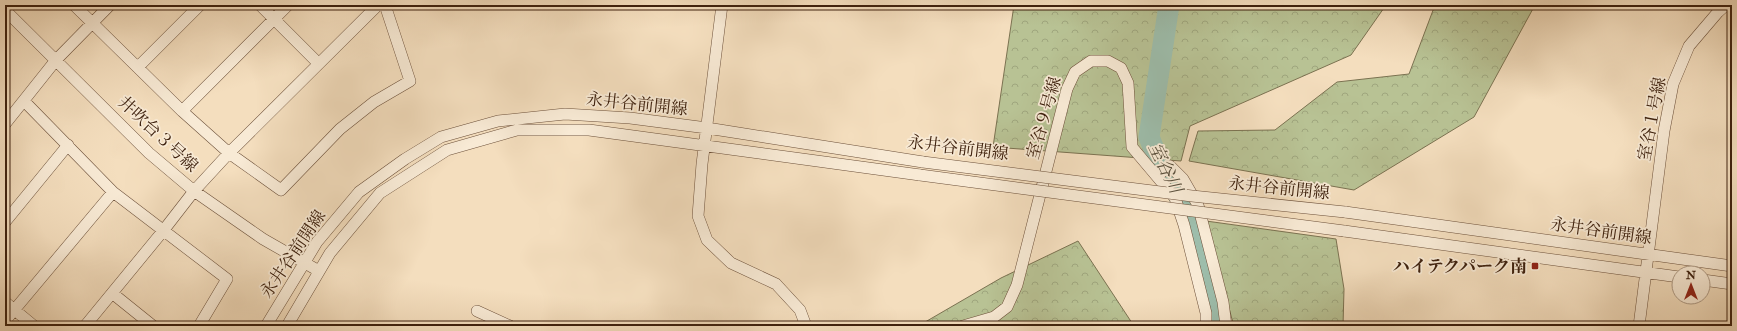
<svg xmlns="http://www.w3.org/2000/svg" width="1737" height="331" font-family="'IM FELL Double Pica','Noto Serif JP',serif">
	<defs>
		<pattern id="forest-crowns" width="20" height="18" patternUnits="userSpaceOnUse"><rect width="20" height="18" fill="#b8c294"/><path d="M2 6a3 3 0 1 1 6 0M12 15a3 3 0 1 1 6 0" fill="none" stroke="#9fa67e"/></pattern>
	</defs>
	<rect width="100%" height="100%" fill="#f4debe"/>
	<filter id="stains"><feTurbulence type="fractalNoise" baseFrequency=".005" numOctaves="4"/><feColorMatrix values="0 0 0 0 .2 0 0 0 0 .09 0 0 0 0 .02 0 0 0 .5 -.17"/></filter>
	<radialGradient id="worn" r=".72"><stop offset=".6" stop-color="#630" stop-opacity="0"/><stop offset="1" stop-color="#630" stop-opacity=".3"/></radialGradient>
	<path fill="url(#forest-crowns)" stroke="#7b7251" d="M1014,5H1386L1351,55L1190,126L1181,161L993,147Z
		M1435,5H1535L1474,117L1354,190L1189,161L1198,131L1275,130L1337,82L1409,74Z
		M1206,221L1336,239L1344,289L1343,326H1232L1233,323Z
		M1078,241L1134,326H914L920,325L1001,278Z"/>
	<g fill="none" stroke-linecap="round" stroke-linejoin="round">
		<path stroke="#9dbdab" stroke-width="21" d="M1169,5L1149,137L1160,164L1172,179L1198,244L1209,279L1217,326"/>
		<defs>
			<path id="minor" d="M74,5L182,111L229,153L281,190L340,129L374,102L410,81L385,5
				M260,5L318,63
				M722,5L702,164L698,216L707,240L731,263L776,284L800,310L806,326
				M5,10L149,153L194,191L263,239L319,271
				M138,67L200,5
				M24,101L113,192L227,279L199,326
				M182,111L288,5
				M5,124L56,60L110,5
				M1157,176L1170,166L1183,179L1198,205L1223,302L1226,326
				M1345,212L1732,266
				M5,222L68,145
				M1344,231L1679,277
				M1703,280L1732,284
				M112,293L153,326
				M5,302L34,326
				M477,311L510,326
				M5,321L113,192
				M85,326L163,231L194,191L229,153L378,5
				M266,326L317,242L359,192L405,159L441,137L498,121L565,114L630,118L707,128L923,162
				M287,326L330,253L380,193L447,150L517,130H589L920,175
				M963,326L994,317L1007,307L1017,285L1067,89L1075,72L1091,61H1108L1121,68L1128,83L1132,147L1175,198L1184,225L1206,313V326
				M1639,326L1664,131L1673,84L1689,46L1718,12L1726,5"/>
		</defs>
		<use href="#minor" stroke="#6c503a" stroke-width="12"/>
		<use href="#minor" stroke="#f8ead5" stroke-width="11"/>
		<defs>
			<path id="minor-bridge" d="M923,162L1192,196L1345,212
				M920,175L1344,231"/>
		</defs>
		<use href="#minor-bridge" stroke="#6c503a" stroke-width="12" stroke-linecap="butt"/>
		<use href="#minor-bridge" stroke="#f8ead5" stroke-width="11"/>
	</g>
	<rect fill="#8f2418" stroke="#f8ead5" stroke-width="1.5" x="1531" y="262" width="8" height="8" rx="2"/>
	<g text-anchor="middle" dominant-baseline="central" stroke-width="3.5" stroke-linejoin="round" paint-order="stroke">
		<g font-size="17" fill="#3e210e" stroke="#f8ead5">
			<text transform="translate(637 104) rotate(6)">永井谷前開線</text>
			<text transform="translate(1044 118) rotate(-74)">室谷９号線</text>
			<text transform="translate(1652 119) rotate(-79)">室谷１号線</text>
			<text transform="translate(158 134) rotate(43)">井吹台３号線</text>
			<text transform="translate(958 148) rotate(7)">永井谷前開線</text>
			<text transform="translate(1279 188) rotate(6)">永井谷前開線</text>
			<text transform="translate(1601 231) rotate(8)">永井谷前開線</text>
			<text transform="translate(293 254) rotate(-56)">永井谷前開線</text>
		</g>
		<g font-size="17" font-weight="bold" fill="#3e210e" stroke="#f8ead5" text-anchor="end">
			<text x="1527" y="266">ハイテクパーク南</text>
		</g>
		<g font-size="18" font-style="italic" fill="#5a503d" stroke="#f8ead5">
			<text transform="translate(1165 168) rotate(64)">室谷川</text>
		</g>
	</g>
	<rect width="1737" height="331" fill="none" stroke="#f4debe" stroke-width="20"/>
	<rect x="6" y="6" width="1725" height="319" fill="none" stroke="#3e210e" stroke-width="2"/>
	<rect x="10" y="10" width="1717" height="311" fill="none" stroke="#3e210e"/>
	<g transform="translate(1691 285)"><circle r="19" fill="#f8ead5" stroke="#ae9a85"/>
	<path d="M0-3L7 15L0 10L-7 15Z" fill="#8f2418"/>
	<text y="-6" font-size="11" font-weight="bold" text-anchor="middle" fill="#3e210e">N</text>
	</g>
	<rect width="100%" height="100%" filter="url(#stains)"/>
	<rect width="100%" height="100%" fill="url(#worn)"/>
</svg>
